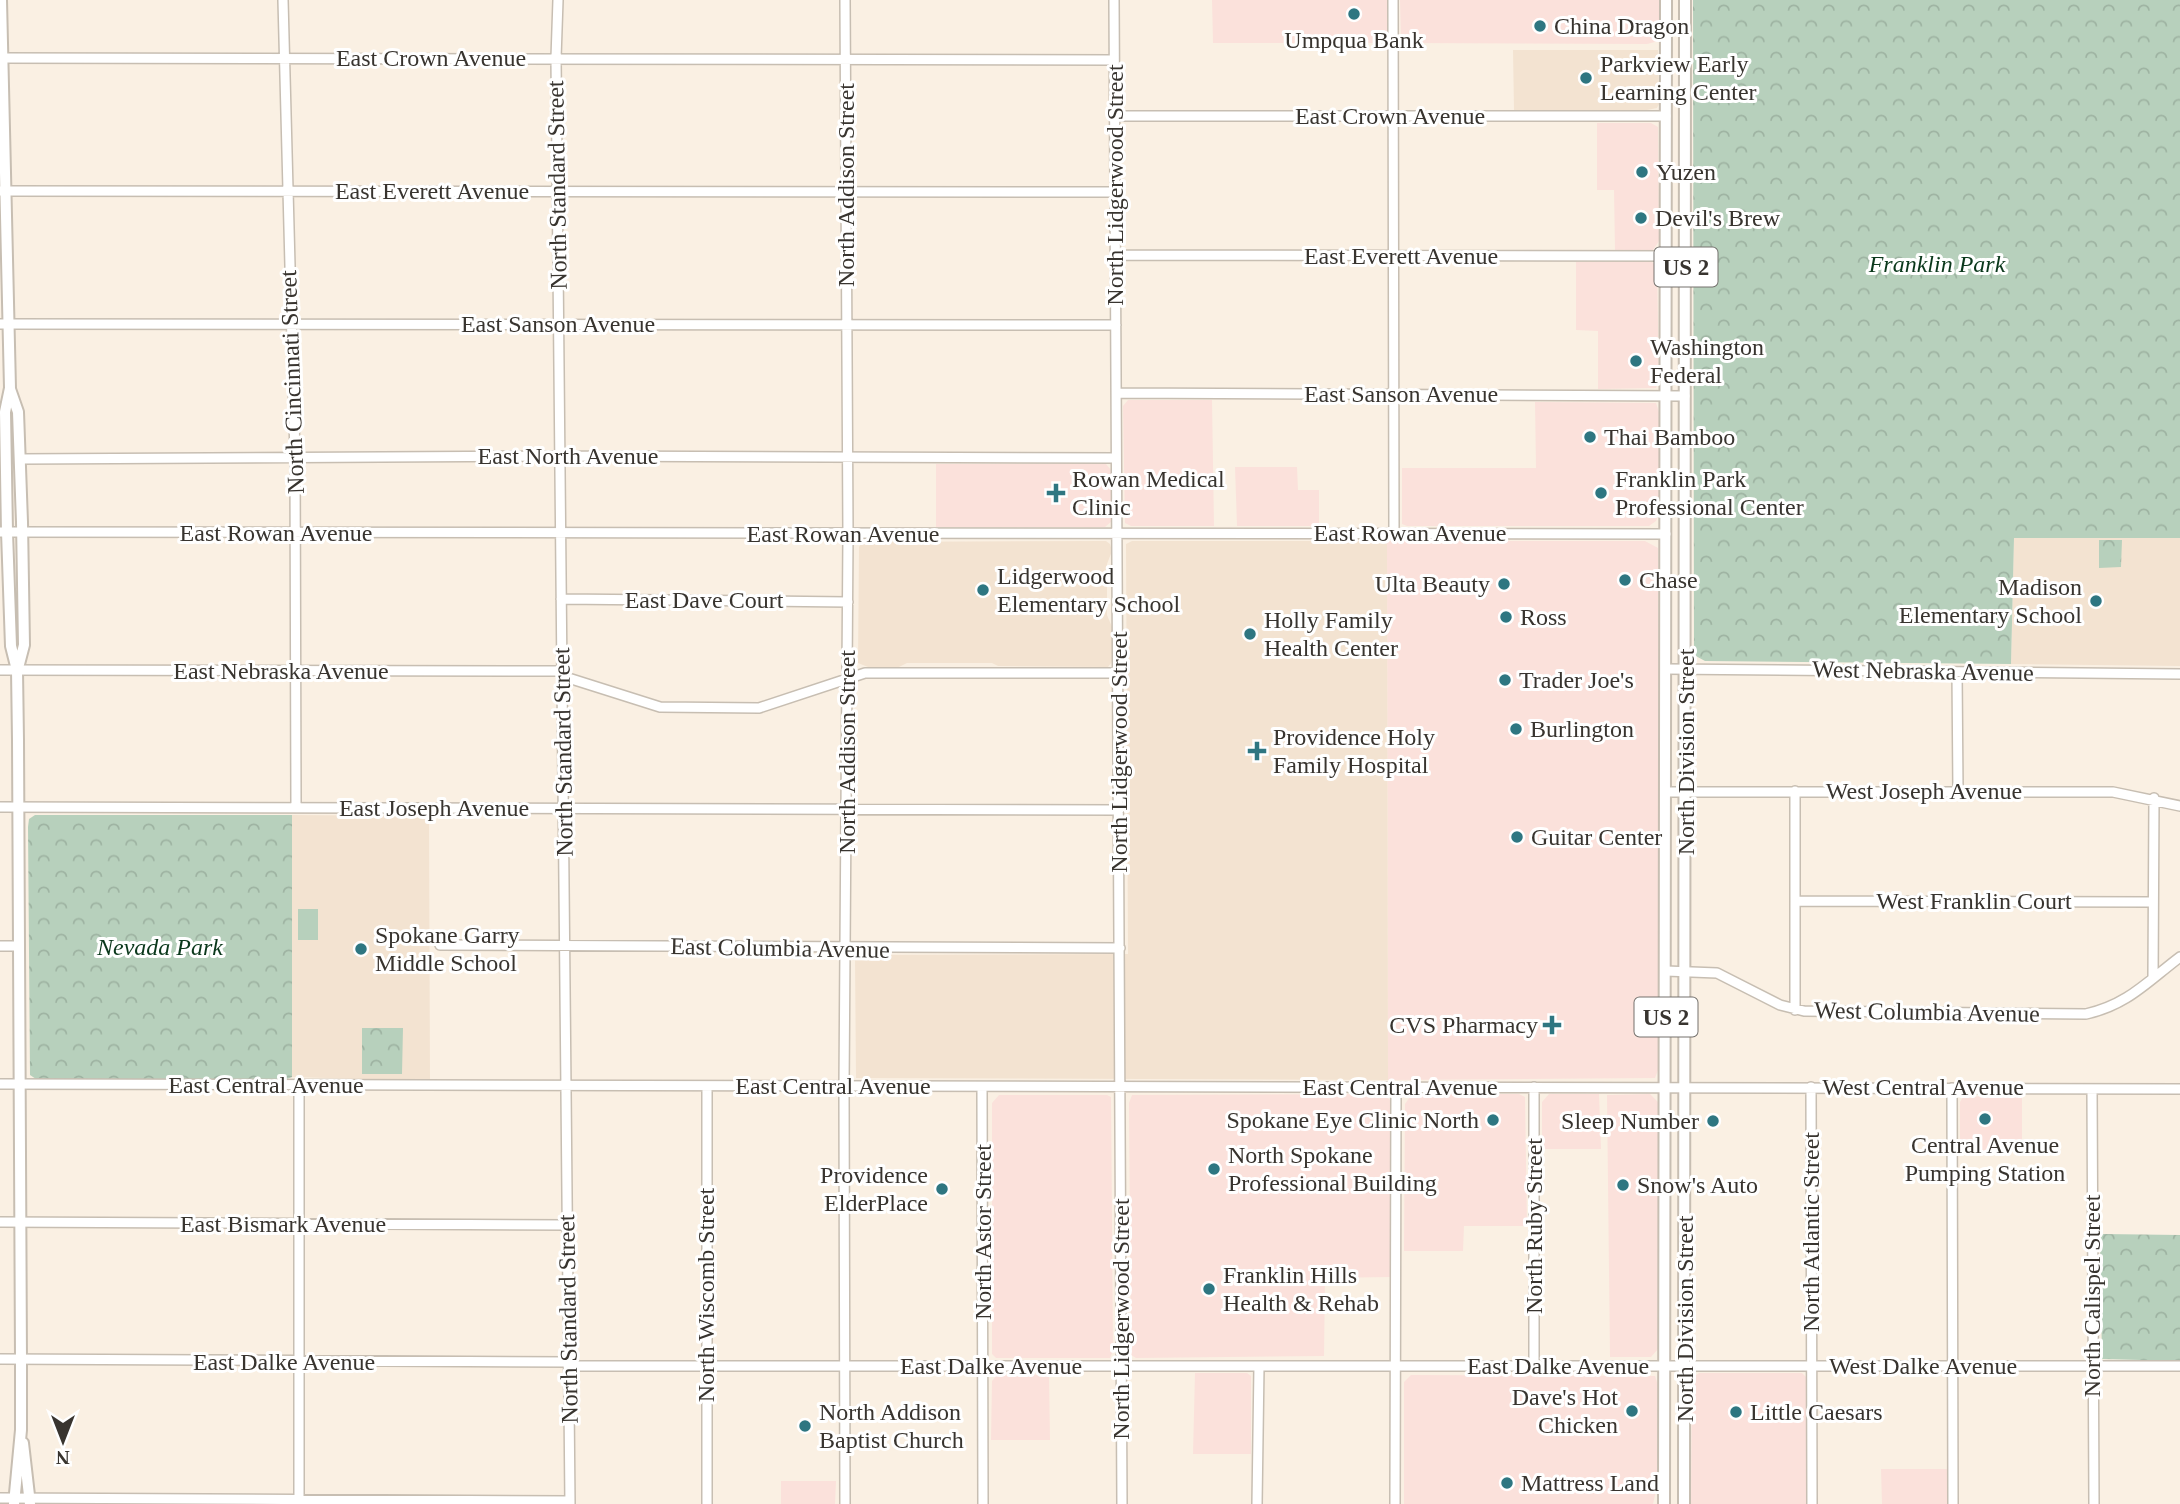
<svg xmlns="http://www.w3.org/2000/svg" width="2180" height="1504" font-family="Georgia,serif">
	<defs>
		<pattern id="park-crowns" width="20" height="18" patternUnits="userSpaceOnUse" patternTransform="scale(1.75)"><rect width="20" height="18" fill="#b7d0bc"/><path d="M2 6a3 3 0 1 1 6 0M12 15a3 3 0 1 1 6 0" fill="none" stroke="#9eb3a2"/></pattern>
	</defs>
	<rect width="100%" height="100%" fill="#faf0e3"/>
	<path fill="#fbe1db" d="M1212,0H1388L1387,43H1213Z
		M1400,0H1659V41L1647,44L1401,43Z
		M1597,123H1651L1658,127L1659,241L1653,250H1615L1614,190H1597Z
		M1576,262H1652L1657,266L1659,381L1656,388L1598,389V331L1576,330Z
		M1128,400H1212L1214,526H1131L1125,523L1123,406Z
		M1535,402L1656,403L1659,412V514L1656,521L1649,526H1407L1402,524V468H1536Z
		M936,464H1106L1111,470L1112,521L1105,527H936Z
		M1235,467H1297L1298,490H1319V526H1237Z
		M1387,541H1645L1658,548L1660,1065L1655,1078L1388,1080Z
		M1382,1094L1390,1100V1277L1325,1278L1324,1356L1136,1358L1131,1355L1129,1103L1132,1095Z
		M1412,1094H1519L1525,1097L1527,1226H1464L1463,1251H1404L1405,1104Z
		M1549,1094H1599L1601,1149H1542V1102Z
		M1650,1094L1659,1103L1658,1349L1651,1357H1610L1607,1095Z
		M999,1095H1107L1111,1097L1113,1351L1110,1358H996L992,1354V1103Z
		M2022,1095V1151H1960V1102L1963,1097Z
		M1195,1373H1247L1251,1376V1454H1193Z
		M1699,1373H1802L1806,1377L1807,1504H1691L1692,1379Z
		M998,1374L1049,1375L1050,1440H991L992,1381Z
		M1411,1375L1655,1376L1658,1385L1657,1486L1653,1504H1404V1382Z
		M1881,1469H1949L1948,1504H1882Z
		M781,1481H836L835,1504H781Z"/>
	<path fill="#f3e3d1" d="M1513,50H1658L1659,104L1657,108L1647,110H1514Z
		M2014,537L2180,538V666L2011,664Z
		M1106,541L1110,544L1112,551L1107,564V615L1112,627V662L1108,667L998,666L992,663H907L899,667H868L858,663L859,547L862,542Z
		M1387,541L1388,1080L856,1078L855,957L858,955L1128,954L1126,544L1132,541Z
		M292,815L429,816L430,1081L292,1077Z"/>
	<path fill="#b7d0bc" d="M298,909H318V940H298Z"/>
	<path fill="url(#park-crowns)" d="M1693,0H2180V538H2014L2011,664L1705,661L1694,655Z
		M2099,540H2122L2121,567L2099,568Z
		M35,815H292V1077L284,1080L36,1079L30,1075L28,827L29,819Z
		M362,1028H403L402,1074H362Z
		M2103,1234L2180,1235V1361L2102,1359L2100,1238Z"/>
	<g fill="none" stroke-linecap="round" stroke-linejoin="round">
		<defs>
			<path id="minor" d="M283,0L295,456L296,807
				M558,0L556,58L570,1504
				M1114,0L1122,1504
				M1393,0L1394,534
				M0,58L1114,60
				M1115,116H1666
				M0,191L1115,192
				M1116,255L1686,256
				M0,324L1116,325
				M1117,393L1685,396
				M20,459L560,456L1116,458
				M0,532L1666,534
				M561,599L848,602
				M1666,669L2180,674
				M0,670L562,671
				M1957,672L1958,791
				M562,676L660,707L759,708L865,673H1119
				M1795,791V1010
				M1667,792H2113L2180,806
				M0,807L1119,810
				M1795,901L2153,902
				M440,945L1120,948
				M0,946H17
				M1666,971L1717,973L1780,1005L1804,1011L2086,1014C2127,1005 2147,982 2180,957
				M2153,978L2154,798
				M0,1084L2180,1089
				M299,1086V1504
				M982,1087L983,1504
				M1811,1087L1812,1504
				M1952,1088L1953,1504
				M2092,1089L2094,1504
				M0,1222L567,1225
				M0,1359L568,1362
				M568,1366H2180
				M1534,1366V1087
				M0,1498L569,1501
				M707,1504V1086
				M845,1504L844,1087L848,535L845,0
				M1257,1504L1259,1366
				M1395,1504L1396,1087"/>
			<path id="major" d="M1,0L10,388L5,412L7,532L11,646L17,670L18,740L21,1360V1430L14,1504
				M10,389L18,412L22,522L24,645L18,668
				M23,1443L30,1504
				M1664,1504L1666,0
				M1684,1504L1685,0"/>
		</defs>
		<use href="#minor" stroke="#c7beb2" stroke-width="12"/>
		<use href="#major" stroke="#c7beb2" stroke-width="14"/>
		<use href="#minor" stroke="#fff" stroke-width="9"/>
		<use href="#major" stroke="#fff" stroke-width="10"/>
	</g>
	<g fill="#2e7681" stroke="#fff" stroke-width="2.5">
		<circle cx="1354" cy="14" r="7"/>
		<circle cx="1540" cy="26" r="7"/>
		<circle cx="1586" cy="78" r="7"/>
		<circle cx="1642" cy="172" r="7"/>
		<circle cx="1641" cy="218" r="7"/>
		<circle cx="1636" cy="361" r="7"/>
		<circle cx="1590" cy="437" r="7"/>
		<path d="M1052.5 482.5h7v7h7v7h-7v7h-7v-7h-7v-7h7z"/>
		<circle cx="1601" cy="493" r="7"/>
		<circle cx="1625" cy="580" r="7"/>
		<circle cx="1504" cy="584" r="7"/>
		<circle cx="983" cy="590" r="7"/>
		<circle cx="2096" cy="601" r="7"/>
		<circle cx="1506" cy="617" r="7"/>
		<circle cx="1250" cy="634" r="7"/>
		<circle cx="1505" cy="680" r="7"/>
		<circle cx="1516" cy="729" r="7"/>
		<path d="M1253.5 740.5h7v7h7v7h-7v7h-7v-7h-7v-7h7z"/>
		<circle cx="1517" cy="837" r="7"/>
		<circle cx="361" cy="949" r="7"/>
		<path d="M1548.5 1014.5h7v7h7v7h-7v7h-7v-7h-7v-7h7z"/>
		<circle cx="1985" cy="1119" r="7"/>
		<circle cx="1493" cy="1120" r="7"/>
		<circle cx="1713" cy="1121" r="7"/>
		<circle cx="1214" cy="1169" r="7"/>
		<circle cx="1623" cy="1185" r="7"/>
		<circle cx="942" cy="1189" r="7"/>
		<circle cx="1209" cy="1289" r="7"/>
		<circle cx="1632" cy="1411" r="7"/>
		<circle cx="1736" cy="1412" r="7"/>
		<circle cx="805" cy="1426" r="7"/>
		<circle cx="1507" cy="1483" r="7"/>
	</g>
	<g text-anchor="middle" dominant-baseline="central" stroke-width="6" stroke-linejoin="round" paint-order="stroke">
		<g fill="#fff" stroke="#74716d" stroke-width="2">
			<rect x="1654.5" y="247.5" width="63" height="39" rx="5"/>
			<rect x="1634.5" y="997.5" width="63" height="39" rx="5"/>
		</g>
		<g font-size="23" font-weight="bold" fill="#38342f">
			<text x="1686" y="267">US 2</text>
			<text x="1666" y="1017">US 2</text>
		</g>
		<g font-size="24" fill="#38342f" stroke="#fff" text-anchor="start">
			<text x="1554" y="26">China Dragon</text>
			<text x="1354" y="40" text-anchor="middle">Umpqua Bank</text>
			<text x="1600" y="64">Parkview Early<tspan x="1600" dy="28">Learning Center</tspan></text>
			<text x="1656" y="172">Yuzen</text>
			<text x="1655" y="218">Devil's Brew</text>
			<text x="1650" y="347">Washington<tspan x="1650" dy="28">Federal</tspan></text>
			<text x="1604" y="437">Thai Bamboo</text>
			<text x="1072" y="479">Rowan Medical<tspan x="1072" dy="28">Clinic</tspan></text>
			<text x="1615" y="479">Franklin Park<tspan x="1615" dy="28">Professional Center</tspan></text>
			<text x="997" y="576">Lidgerwood<tspan x="997" dy="28">Elementary School</tspan></text>
			<text x="1639" y="580">Chase</text>
			<text x="1490" y="584" text-anchor="end">Ulta Beauty</text>
			<text x="2082" y="587" text-anchor="end">Madison<tspan x="2082" dy="28">Elementary School</tspan></text>
			<text x="1520" y="617">Ross</text>
			<text x="1264" y="620">Holly Family<tspan x="1264" dy="28">Health Center</tspan></text>
			<text x="1519" y="680">Trader Joe's</text>
			<text x="1530" y="729">Burlington</text>
			<text x="1273" y="737">Providence Holy<tspan x="1273" dy="28">Family Hospital</tspan></text>
			<text x="1531" y="837">Guitar Center</text>
			<text x="375" y="935">Spokane Garry<tspan x="375" dy="28">Middle School</tspan></text>
			<text x="1538" y="1025" text-anchor="end">CVS Pharmacy</text>
			<text x="1479" y="1120" text-anchor="end">Spokane Eye Clinic North</text>
			<text x="1699" y="1121" text-anchor="end">Sleep Number</text>
			<text x="1985" y="1145" text-anchor="middle">Central Avenue<tspan x="1985" dy="28">Pumping Station</tspan></text>
			<text x="1228" y="1155">North Spokane<tspan x="1228" dy="28">Professional Building</tspan></text>
			<text x="928" y="1175" text-anchor="end">Providence<tspan x="928" dy="28">ElderPlace</tspan></text>
			<text x="1637" y="1185">Snow's Auto</text>
			<text x="1223" y="1275">Franklin Hills<tspan x="1223" dy="28">Health &amp; Rehab</tspan></text>
			<text x="1618" y="1397" text-anchor="end">Dave's Hot<tspan x="1618" dy="28">Chicken</tspan></text>
			<text x="819" y="1412">North Addison<tspan x="819" dy="28">Baptist Church</tspan></text>
			<text x="1750" y="1412">Little Caesars</text>
			<text x="1521" y="1483">Mattress Land</text>
		</g>
		<g font-size="24" fill="#38342f" stroke="#fff">
			<text x="431" y="58">East Crown Avenue</text>
			<text x="1390" y="116">East Crown Avenue</text>
			<text transform="translate(557 185) rotate(-91)">North Standard Street</text>
			<text transform="translate(846 185) rotate(-90)">North Addison Street</text>
			<text transform="translate(1115 185) rotate(-90)">North Lidgerwood Street</text>
			<text x="432" y="191">East Everett Avenue</text>
			<text x="1401" y="256">East Everett Avenue</text>
			<text x="558" y="324">East Sanson Avenue</text>
			<text transform="translate(292 382) rotate(-92)">North Cincinnati Street</text>
			<text x="1401" y="394">East Sanson Avenue</text>
			<text x="568" y="456">East North Avenue</text>
			<text x="276" y="533">East Rowan Avenue</text>
			<text x="1410" y="533">East Rowan Avenue</text>
			<text x="843" y="534">East Rowan Avenue</text>
			<text x="704" y="600">East Dave Court</text>
			<text x="281" y="671">East Nebraska Avenue</text>
			<text transform="translate(1923 671) rotate(1)">West Nebraska Avenue</text>
			<text transform="translate(563 752) rotate(-91)">North Standard Street</text>
			<text transform="translate(847 752) rotate(-90)">North Addison Street</text>
			<text transform="translate(1119 752) rotate(-90)">North Lidgerwood Street</text>
			<text transform="translate(1686 752) rotate(-90)">North Division Street</text>
			<text x="1924" y="791">West Joseph Avenue</text>
			<text x="434" y="808">East Joseph Avenue</text>
			<text x="1974" y="901">West Franklin Court</text>
			<text transform="translate(780 948) rotate(1)">East Columbia Avenue</text>
			<text transform="translate(1927 1012) rotate(1)">West Columbia Avenue</text>
			<text x="266" y="1085">East Central Avenue</text>
			<text x="833" y="1086">East Central Avenue</text>
			<text x="1400" y="1087">East Central Avenue</text>
			<text x="1923" y="1087">West Central Avenue</text>
			<text x="283" y="1224">East Bismark Avenue</text>
			<text transform="translate(1534 1226) rotate(-90)">North Ruby Street</text>
			<text transform="translate(983 1232) rotate(-90)">North Astor Street</text>
			<text transform="translate(1811 1232) rotate(-90)">North Atlantic Street</text>
			<text transform="translate(706 1295) rotate(-90)">North Wiscomb Street</text>
			<text transform="translate(2092 1296) rotate(-90)">North Calispel Street</text>
			<text transform="translate(568 1319) rotate(-91)">North Standard Street</text>
			<text transform="translate(1121 1319) rotate(-90)">North Lidgerwood Street</text>
			<text transform="translate(1685 1319) rotate(-90)">North Division Street</text>
			<text x="284" y="1362">East Dalke Avenue</text>
			<text x="991" y="1366">East Dalke Avenue</text>
			<text x="1558" y="1366">East Dalke Avenue</text>
			<text x="1923" y="1366">West Dalke Avenue</text>
		</g>
		<g font-size="24" font-style="italic" fill="#0a381b" stroke="#fff">
			<text x="1937" y="264">Franklin Park</text>
			<text x="160" y="947">Nevada Park</text>
		</g>
	</g>
	<g transform="translate(63 1441) rotate(180)" stroke="#ffffff" stroke-width="5" paint-order="stroke">
	<path d="M0-5L12 26L0 18L-12 26Z" fill="#38342f"/>
	<text y="-10" font-size="19" font-weight="bold" text-anchor="middle" fill="#38342f">N</text>
	</g>
</svg>
